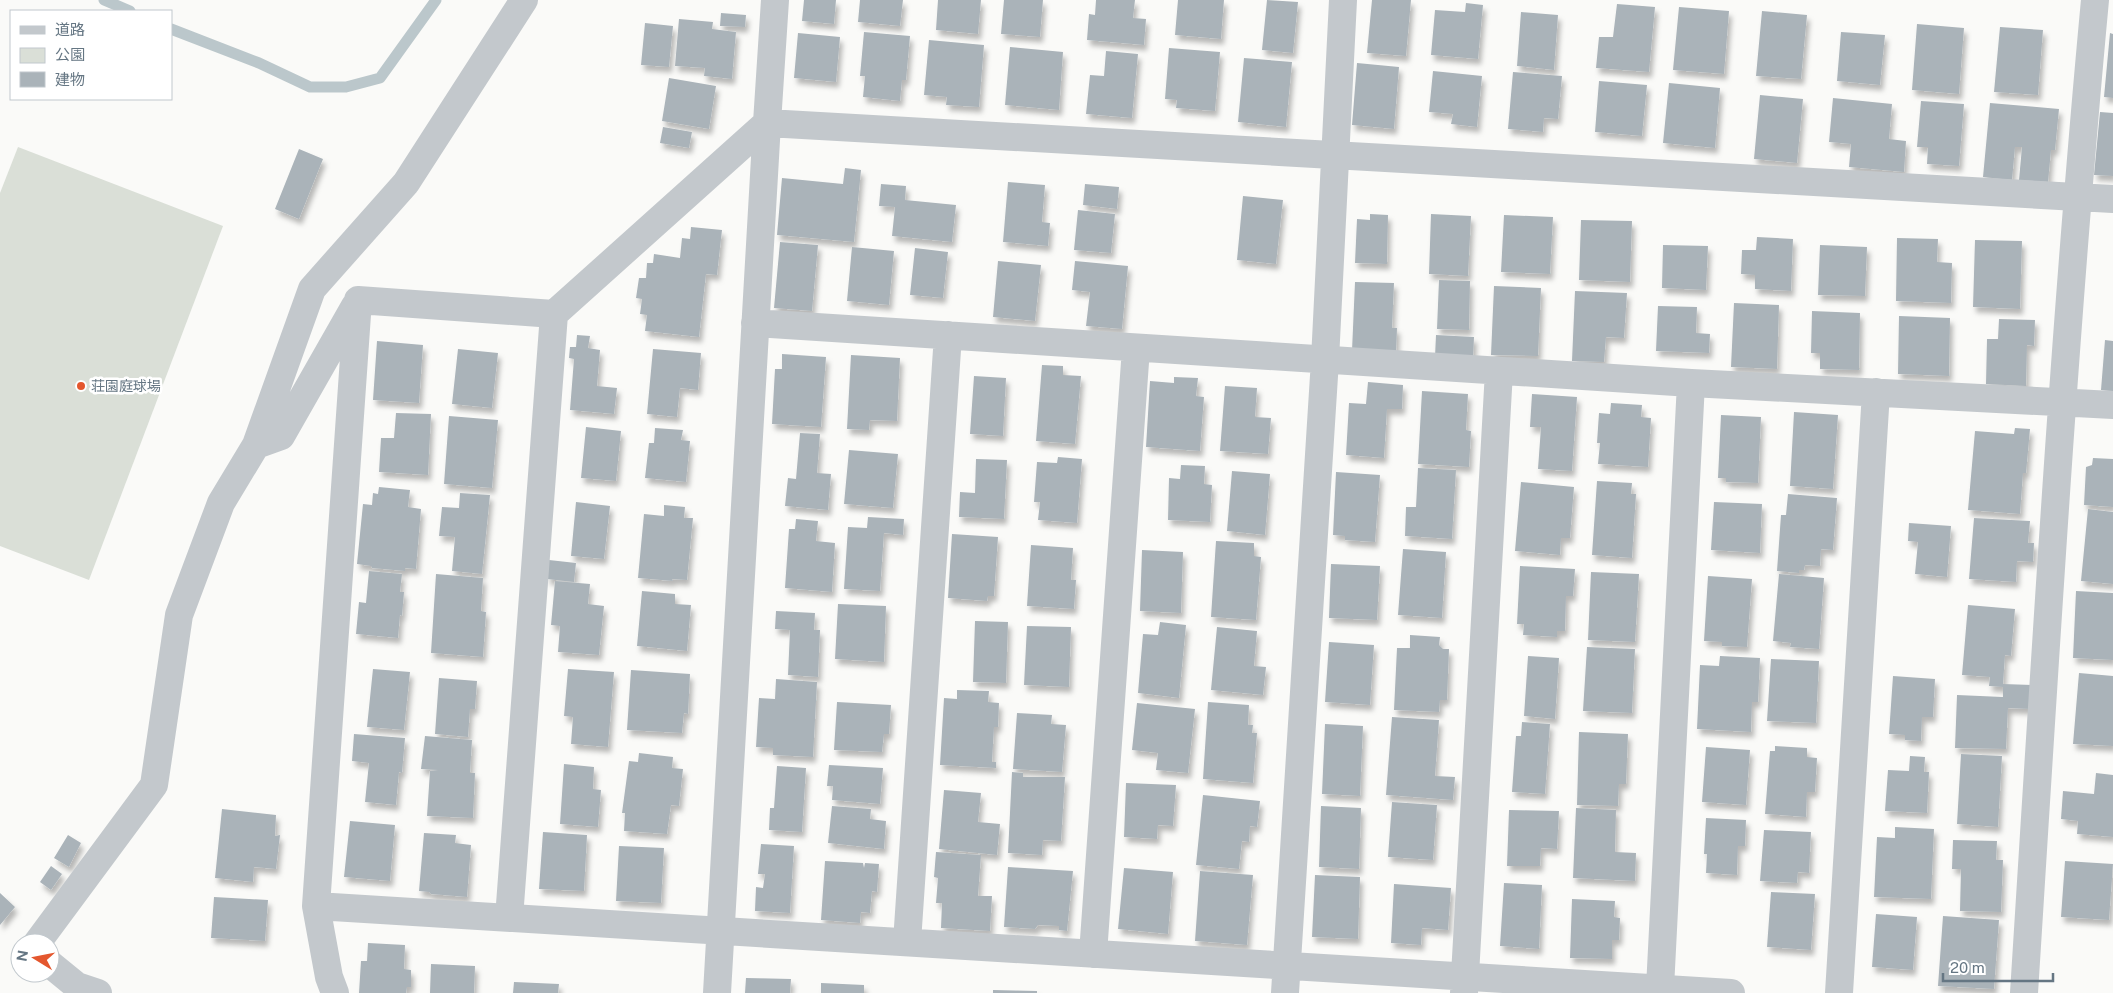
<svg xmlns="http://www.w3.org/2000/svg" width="2113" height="993" font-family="'Public Sans','Noto Sans JP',sans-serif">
	<defs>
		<filter id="shadow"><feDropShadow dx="3" dy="5.5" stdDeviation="2.5" flood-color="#0004"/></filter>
	</defs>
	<rect width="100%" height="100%" fill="#fafaf8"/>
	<path fill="#dadfd7" d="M18,147L223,226L89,580L0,546V193Z"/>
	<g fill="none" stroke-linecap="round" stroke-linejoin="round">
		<path stroke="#bbc7cb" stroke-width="11" d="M104,0L130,11
			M171,29L259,63L310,87H346L380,78L436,0"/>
	</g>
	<path fill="#aab3b9" filter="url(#shadow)" d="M804,0H836L834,24L802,21Z
		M860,0H903L900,26L858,22Z
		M938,0H981L978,34L936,30Z
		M1004,0H1043L1040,37L1001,34Z
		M1096,0H1135L1133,18L1146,19L1144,45L1087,40L1089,14L1095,15Z
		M1178,0H1224L1221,39L1175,35Z
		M1267,0L1298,2L1293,53L1262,50Z
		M1372,0H1411L1406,56L1367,53Z
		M1466,3L1483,5L1478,59L1431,55L1435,10L1465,12Z
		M1617,4L1655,7L1649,72L1596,68L1599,37H1613Z
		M1679,7L1729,11L1724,74L1673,70Z
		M1762,11L1807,15L1801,79L1756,76Z
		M1521,12L1558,15L1554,70L1517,66Z
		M721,13L746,15L745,27L720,26Z
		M679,19L713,22L712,29L736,32L732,79L704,76L705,68L675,66Z
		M645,23L673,26L669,67L641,65Z
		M1917,24L1964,28L1959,94L1912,90Z
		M2000,27L2043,30L2038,95L1994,92Z
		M864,32L910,36L906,80H902L900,101L863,97L865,76H860Z
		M1841,32L1885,35L1880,85L1837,81Z
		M798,33L840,37L836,82L794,78Z
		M2110,33L2113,34V98L2104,97Z
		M929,40L984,45L979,107L946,105L947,97L924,95Z
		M1010,47L1063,52L1059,110L1005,105Z
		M1169,48L1220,52L1215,111L1176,108L1177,100L1165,99Z
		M1106,51L1138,54L1132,118L1086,114L1090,75L1104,76Z
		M1244,58L1292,62L1286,127L1238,122Z
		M1357,63L1399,67L1394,129L1352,125Z
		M1433,71L1482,76L1477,127L1451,124L1453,114L1429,112Z
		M1513,72L1562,76L1558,119L1544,118L1543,132L1508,129Z
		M669,78L716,86L709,129L662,121Z
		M1599,81L1647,85L1642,136L1595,132Z
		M1669,83L1720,88L1715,148L1663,143Z
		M1760,95L1803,99L1797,163L1754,159Z
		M1833,98L1892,104L1889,139L1906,141L1904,172L1849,167L1851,144L1829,142Z
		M1921,101L1964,104L1959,166L1927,164L1928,147H1917Z
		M1990,103L2059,109L2055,150H2051L2048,182L2019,180L2022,147H2015L2012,180L1983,177Z
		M2100,112L2113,113V176L2094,175Z
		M663,127L692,132L689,148L660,143Z
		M299,149L323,159L299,219L275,209Z
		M845,168L861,170L854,242L777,235L782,178L843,184Z
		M1008,182L1045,185L1042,222L1050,223L1048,246L1003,242Z
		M881,184L906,186L905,200L956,205L952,242L892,236L895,207L879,206Z
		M1085,184L1119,187L1117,209L1083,205Z
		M1243,196L1283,200L1276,264L1237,260Z
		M1078,210L1115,214L1111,253L1074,250Z
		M1370,214L1388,215L1387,264L1355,263L1357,219L1370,220Z
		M1431,214L1471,216L1468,276L1429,274Z
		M1504,215L1553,217L1550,274L1501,272Z
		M1581,220L1632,221L1630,282L1579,280Z
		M691,227L722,230L717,275L706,274L699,337L645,331L647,315L640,314L642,299L636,298L639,278H646L647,263H653L654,254L680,258L682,238L690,239Z
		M1757,237L1793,239L1791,291L1755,289V275L1741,274L1742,250H1756Z
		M1897,238L1938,239L1937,262L1952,263L1951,303L1896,301Z
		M1975,240L2022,241L2020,309L1973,307Z
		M780,242L818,245L812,311L774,308Z
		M1663,245L1708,246L1706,290L1662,288Z
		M1820,245L1867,247L1865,296L1818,295Z
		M852,247L894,251L889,305L847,301Z
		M915,248L948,252L943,298L910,295Z
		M998,261L1041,265L1035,321L993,317Z
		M1075,261L1128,266L1122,329L1086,326L1090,292L1072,290Z
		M1439,280L1470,281L1469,330L1437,329Z
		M1355,282L1394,283L1392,328H1397L1396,353L1352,351Z
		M1494,286L1541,288L1538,356L1491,355Z
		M1575,291L1627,293L1624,338L1606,337L1604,362L1572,361Z
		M1734,303L1779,305L1777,369L1731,367Z
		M1658,306L1697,307L1696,333L1710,334L1709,353L1656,351Z
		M1812,311L1860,313L1859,370L1820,369V353H1811Z
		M1899,316L1950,318L1949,376L1898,374Z
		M1999,319L2035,320L2034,346L2027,345L2026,386L1986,384L1987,339H1998Z
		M577,335L590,336L588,348L600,350L597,386L617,388L614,414L570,410L574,359L569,358L570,347H576Z
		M1436,335L1474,337L1473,359L1435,357Z
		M2105,340L2113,341V391L2101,390Z
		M377,341L423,345L419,403L373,400Z
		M458,349L498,353L492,408L452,404Z
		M653,349L701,353L698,390L680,388L677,417L647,414Z
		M782,354L826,357L821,427L772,424L775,369H782Z
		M851,355L900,358L897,421L870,420L869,430L847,429Z
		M1042,365L1063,366V375L1081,376L1075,444L1036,441Z
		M974,376L1006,378L1003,436L970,434Z
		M1174,377L1198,378L1196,396L1204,397L1200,451L1146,447L1150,381L1174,383Z
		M1368,382L1403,385L1402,409H1387L1384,458L1346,455L1349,403L1366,404Z
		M1225,386L1257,388L1255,417L1271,418L1268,454L1220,451Z
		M1422,391L1468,394L1466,430L1471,431L1469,467L1418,464Z
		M1532,394L1577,397L1572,471L1538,469L1541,427H1530Z
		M1611,403L1642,405L1641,417L1651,418L1648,467L1598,464L1600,443H1597L1599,413L1610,414Z
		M1794,412L1838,415L1833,489L1790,486Z
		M396,413L431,414L428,475L379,472L381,438H394Z
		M1721,415L1761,417L1758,483L1726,482V478H1718Z
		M449,416L498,420L492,488L444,484Z
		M586,427L621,431L616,481L581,478Z
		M655,428L683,430L681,440L690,441L686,482L645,478L649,443H654Z
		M2015,428L2030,429L2026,473H2023L2020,514L1968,510L1975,431L2014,434Z
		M800,433L820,434L817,473L831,474L828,510L785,506L788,478L796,479Z
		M849,450L898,454L893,508L844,504Z
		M1058,457L1082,459L1077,523L1038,520L1040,502H1034L1037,462L1057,463Z
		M2093,458L2113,459V507L2084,505L2086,467L2092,465Z
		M976,459L1007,460L1004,519L959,517L960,492L975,493Z
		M1181,465L1205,466L1204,484L1212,485L1210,522L1168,520L1169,478L1180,479Z
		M1418,468L1456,470L1452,539L1405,536L1406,507H1416Z
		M1232,471L1270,474L1265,535L1227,531Z
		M1336,472L1380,475L1375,542L1345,540V536L1333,535Z
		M1597,481L1632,483L1631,494H1636L1632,558L1592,555Z
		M1521,482L1574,487L1570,538H1561L1560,555L1515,551Z
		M379,487L410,490L408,507L421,509L416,569L405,568V571L372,568L371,566L357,564L363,504L372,505L373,493L378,494Z
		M460,493L490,495L482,574L452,571L455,537L439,536L442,507L459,508Z
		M1788,494L1837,498L1833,550L1821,549L1820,566L1805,565L1804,570H1799V573L1777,571L1781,515H1786Z
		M576,502L610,506L604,559L571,556Z
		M1714,502L1762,504L1760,553L1711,550Z
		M664,505L685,507L684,518H693L687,580L672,579L673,581L638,578L644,514L664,516Z
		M2088,509L2113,512V584L2081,581Z
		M868,517L904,519L903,535L884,533L880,591L844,589L848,527L867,528Z
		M1974,518L2030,521L2028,543H2034L2033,562L2017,561L2016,582L1969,579Z
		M796,519L818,521L816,541L835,543L832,592L785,588L789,529H795Z
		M1909,523L1951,526L1947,577L1915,574L1918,542L1908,541Z
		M952,534L998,537L994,596H988L987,601L948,598Z
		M1216,541L1254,543V556L1261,557L1256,620L1211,617Z
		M1031,545L1073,548L1071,580H1076L1074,609L1027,606Z
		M1403,549L1446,552L1442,618L1398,615Z
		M1142,550L1183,552L1181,613L1140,611Z
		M549,560L576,563L574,582L547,579Z
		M1331,564L1380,566L1377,620L1329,618Z
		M1520,566L1575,569L1573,596H1566L1565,631H1557V637L1523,635L1524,624H1517Z
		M369,571L402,574L400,592H404L402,616L400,615L398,638L356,634L359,602L366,603Z
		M1591,572L1639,574L1635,642L1588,640Z
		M436,574L483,578L481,611L486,612L483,657L431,653Z
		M1779,574L1824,578L1819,649L1790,647L1791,643L1773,641Z
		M1708,576L1752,579L1747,647L1722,646V642L1704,641Z
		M555,581L590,584L588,604L604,606L599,655L558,652L560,626L551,625Z
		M642,591L675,594V604L691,605L687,651L637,646Z
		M2076,591L2113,593V660L2073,658Z
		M838,604L886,606L884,662L835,659Z
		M1968,605L2015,609L2011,656L2005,655L2003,684L2032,685L2031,709L2008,708L2006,749L1955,748L1957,695L2003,697V687L1989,686L1990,677L1962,675Z
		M776,611L815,613L814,630H820L818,677L788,675L790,630L775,629Z
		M975,621L1008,622L1006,683L973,682Z
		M1160,622L1186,625L1179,698L1138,693L1143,634L1158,635Z
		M1027,626L1071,627L1069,687L1024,685Z
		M1217,627L1257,631L1254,666L1266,667L1263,695L1211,690Z
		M1410,635L1440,637L1439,645L1443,649H1449L1447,700H1440L1439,712L1394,710L1397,648H1410Z
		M1329,642L1374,645L1370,705L1325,702Z
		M1587,647L1635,649L1632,713L1583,711Z
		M1528,656L1559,658L1555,719L1524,716Z
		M1720,656L1760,658L1758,702H1752L1751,732L1697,729L1700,665L1719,666Z
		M1771,659L1819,661L1816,723L1767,721Z
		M373,669L410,672L404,730L367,727Z
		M568,669L614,672L608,747L571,744L573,717L564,716Z
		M631,670L690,674L688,714L684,713L682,733L627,730Z
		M2079,673L2113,676V746L2073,744Z
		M1893,676L1935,679L1933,717H1922L1921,741L1905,740V735L1889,734Z
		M439,678L477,681L475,709H470L468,737L435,734Z
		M776,679L817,682L813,757L773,755V748L756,747L759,698L775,699Z
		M957,690L989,691L988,702L999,703L998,727H994L992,762H996V768L940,765L944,698L957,699Z
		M837,702L891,705L889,734H884L882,752L834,750Z
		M1208,702L1249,705L1248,725H1253L1252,733H1257L1253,783L1203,779Z
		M1137,703L1195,709L1188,773L1156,770L1158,753L1132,750Z
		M1017,713L1052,715L1051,724L1066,725L1062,772L1013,769Z
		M1392,717L1439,720L1435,776L1455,777L1453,800L1386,795Z
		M1522,722L1550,724L1545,794L1512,792L1516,736H1521Z
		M1325,724L1363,726L1360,796L1322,794Z
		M1579,732L1628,734L1626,784H1619L1618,806L1577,805Z
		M354,734L405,738L402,773L399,772L396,805L365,802L369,763L352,761Z
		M425,736L472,740L470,773H475L473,818L427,816L430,771L438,770L421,769Z
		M1775,746L1807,748V757L1817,758L1815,792H1807L1806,817L1765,814L1770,751H1775Z
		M1706,747L1750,750L1746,805L1702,802Z
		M639,753L673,757L672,768L683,769L679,806L671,805L667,834L624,831L625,813H622L629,761L638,762Z
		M1961,754L2002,756L1998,827L1957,824Z
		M1910,756L1925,757L1924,772H1929L1927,813L1885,811L1888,770L1909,771Z
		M564,764L594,767L593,789L601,790L598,827L560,824Z
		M829,765L883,768L880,804L832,800L833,786H827Z
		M777,766L806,768L802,832L769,830L770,808H774Z
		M1012,772L1023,773V777H1065L1061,841L1043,840L1042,855L1008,853Z
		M2096,773L2113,775V837L2077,834L2078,821L2061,819L2063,791L2094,794Z
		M1126,783L1176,785L1173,826L1158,825L1157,839L1124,837Z
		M944,790L981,793L978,822L1000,824L997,855L939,849Z
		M1203,795L1260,801L1257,827L1250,826L1249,842L1242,841L1239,869L1196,865Z
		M1392,802L1437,805L1433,860L1388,857Z
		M832,806L871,809L870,819L886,821L884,849L828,843Z
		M1321,806L1361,808L1359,869L1319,867Z
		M1576,808L1616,810L1615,852L1636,853L1635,881L1573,878Z
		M222,809L276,815L275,836L280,835L276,869L254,867L253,882L215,878Z
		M1509,810L1559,811L1557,849L1541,848L1540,866H1507Z
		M1706,818L1746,820L1745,846H1738L1737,875L1706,873L1707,854H1704Z
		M350,821L395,825L390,881L344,877Z
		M1895,827L1934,829L1931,899L1874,897L1877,837L1895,838Z
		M1764,830L1811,832L1809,873L1798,872L1797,883L1760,881Z
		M543,832L587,835L584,891L539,889Z
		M424,833L456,835L455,843L471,845L467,897L431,894L429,892L419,891Z
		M68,835L81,843L69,867L54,858Z
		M1953,840L1997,841L1996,860H2003L2001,912L1960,911L1961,869H1952Z
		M761,844L794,846L790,913L755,911L756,887L763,888L765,874H758Z
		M619,846L664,848L661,903L616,901Z
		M936,852L981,855L978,896H992L990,931L941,928L942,903H936L938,878L934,877Z
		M825,861L863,863L864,868L865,863L879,864L877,892L872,891L870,913L861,912L860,923L821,920Z
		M2065,861L2113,864L2109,920L2061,917Z
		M51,866L62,874L51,890L40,882Z
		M1008,867L1073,871L1067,931L1059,930V926L1038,925L1035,929L1004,927Z
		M1124,868L1173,872L1168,934L1118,929Z
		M1200,871L1253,875L1247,945L1195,941Z
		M1315,875L1360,877L1358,939L1312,937Z
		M1504,883L1542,885L1539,949L1500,946Z
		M1394,884L1451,888L1448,930L1422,928L1421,945L1391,943Z
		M1771,892L1815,894L1811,950L1767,947Z
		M0,893L15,907L0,925Z
		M214,897L268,900L265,941L211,938Z
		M1572,899L1615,901L1614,917L1620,918L1619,940H1612V959L1570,958Z
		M1876,914L1917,917L1913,970L1872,967Z
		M1943,916L1999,920L1994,989L1938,986Z
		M368,943L405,945L404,969L411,970V987H407L406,993H359L361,961H367Z
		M431,964L475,966L474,993H430Z
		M746,978L791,979L790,993H745Z
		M514,982L559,984L558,993H513Z
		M821,983L864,985V993H821Z
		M993,990L1037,991V993H993Z"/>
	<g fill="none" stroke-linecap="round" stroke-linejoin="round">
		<path stroke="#c3c8cc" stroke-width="28" d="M755,323L1691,383L2113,405
			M256,445L312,289L406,183L524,0
			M316,906L1731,993
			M509,918L554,314
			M907,942L948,335
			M37,943L154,785L179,615L221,503L256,445L281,436L355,306
			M1093,954L1136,348
			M50,964L77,986L98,993
			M1660,988L1691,383
			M335,993L329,977L316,906L358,300L554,314L767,123L775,0
			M717,993L767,123L2113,199
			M1285,993L1325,360L1343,0
			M1464,993L1499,371
			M1839,993L1876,392
			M2024,993C2045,662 2064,331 2095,0"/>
	</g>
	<circle fill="#e4572e" stroke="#fff" stroke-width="2" cx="81" cy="386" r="5"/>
	<g text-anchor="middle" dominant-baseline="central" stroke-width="5" stroke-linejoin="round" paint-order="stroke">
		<g font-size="14" fill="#657683" stroke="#fff" text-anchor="start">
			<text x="91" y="386">荘園庭球場</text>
		</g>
	</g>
	<rect x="10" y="10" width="162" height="90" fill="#ffffff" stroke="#c1c8cd"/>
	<rect x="20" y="26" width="25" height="8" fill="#c3c8cc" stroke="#c1c8cd"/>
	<text x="55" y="35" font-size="15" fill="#657683">道路</text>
	<rect x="20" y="48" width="25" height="15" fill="#dadfd7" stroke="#c1c8cd"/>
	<text x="55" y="60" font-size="15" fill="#657683">公園</text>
	<rect x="20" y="72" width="25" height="15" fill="#aab3b9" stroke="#c1c8cd"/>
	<text x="55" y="85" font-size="15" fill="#657683">建物</text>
	<g transform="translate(35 958) rotate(280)"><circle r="24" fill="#ffffff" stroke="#c1c8cd"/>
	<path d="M0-4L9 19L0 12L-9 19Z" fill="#e4572e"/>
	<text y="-8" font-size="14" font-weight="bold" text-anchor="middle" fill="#657683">N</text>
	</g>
	<path d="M1943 973v8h110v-8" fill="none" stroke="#657683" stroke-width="2.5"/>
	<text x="1950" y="973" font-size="15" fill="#657683" stroke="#ffffff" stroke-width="4" paint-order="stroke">20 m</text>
</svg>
